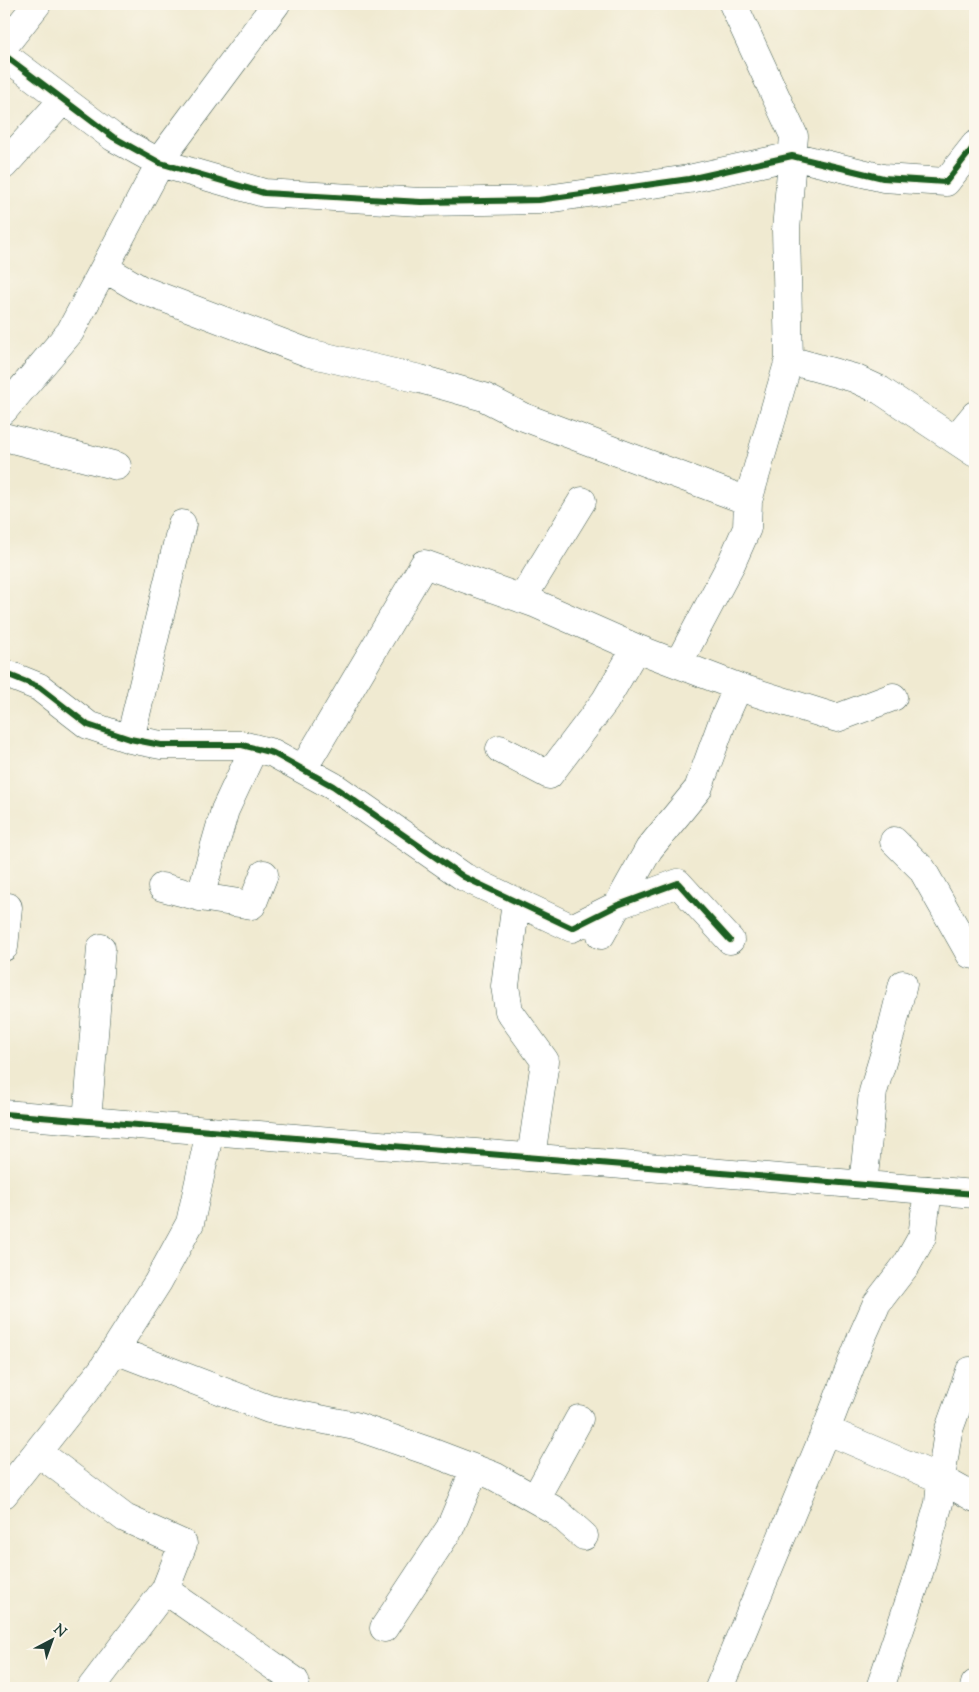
<svg xmlns="http://www.w3.org/2000/svg" width="979" height="1692" font-family="'Sorts Mill Goudy',serif">
	<rect width="100%" height="100%" fill="#fbf7ec"/>
	<filter id="ink" filterUnits="userSpaceOnUse"><feTurbulence type="fractalNoise" baseFrequency=".02" numOctaves="2"/><feDisplacementMap in="SourceGraphic" scale="10" xChannelSelector="R" yChannelSelector="G"/><feConvolveMatrix kernelMatrix="1 2 1 2 8 2 1 2 1" color-interpolation-filters="sRGB"/></filter>
	<filter id="wash" filterUnits="userSpaceOnUse"><feTurbulence type="fractalNoise" baseFrequency=".0096" numOctaves="4" result="noise"/><feDisplacementMap in="SourceGraphic" scale="20" xChannelSelector="R" yChannelSelector="G"/><feGaussianBlur stdDeviation="1.12" result="paint"/><feColorMatrix in="noise" values="0 0 0 0 0 0 0 0 0 0 0 0 0 0 0 0 0 1.4 0 .05"/><feComposite in="paint" operator="in"/></filter>
	<g filter="url(#wash)">
		<rect width="100%" height="100%" fill="#f0ead1"/>
	</g>
	<g filter="url(#ink)">
		<g fill="none" stroke-linecap="round" stroke-linejoin="round">
			<defs>
				<path id="minor" d="M4,46L37,4
					M4,55L113,137L160,163L264,193L421,202L539,200L689,179L792,156L883,178L946,182L975,145
					M4,165L63,100
					M104,268L140,289L309,353L420,379L484,397L521,416L748,501
					M789,360L854,378L880,390L975,453
					M4,410L70,332L166,152L276,4
					M4,437L117,466
					M955,439L975,415
					M522,599L582,501
					M678,664L731,564L747,528L748,501L789,360L786,230L794,136L733,4
					M4,673L39,687L88,725L130,739L161,745H242L273,753L333,786L464,877L572,928L618,905L678,883L730,940
					M130,739L182,524
					M500,749L549,775L605,701L636,648
					M303,769L424,564L534,603L636,648L738,687L837,718L893,697
					M894,841L922,869L970,954L975,955
					M162,887L200,897L252,905L264,874
					M200,897L225,810L254,748
					M516,902L505,986L509,1011L545,1061L531,1157
					M601,935L649,849L698,789L722,723L738,687
					M4,947L8,907
					M87,1121L101,948
					M863,1185L873,1092L891,1032L903,984
					M115,1350L269,1409L355,1426L431,1452L494,1476L556,1511L584,1536
					M826,1430L941,1479L975,1498
					M38,1452L125,1518L183,1544L165,1590L91,1688
					M4,1494L102,1370L158,1282L190,1223L210,1131
					M535,1499L579,1419
					M165,1590L295,1681L293,1688
					M384,1628L450,1528L475,1469
					M719,1688L826,1430L861,1339L877,1303L907,1264L922,1237L928,1190
					M880,1688L918,1576L939,1503L941,1479L948,1432L970,1371
					M974,1688L975,1684"/>
				<path id="tertiary" d="M4,1114L975,1194"/>
			</defs>
			<use href="#minor" stroke="#3e574c" stroke-width="29"/>
			<use href="#tertiary" stroke="#3e574c" stroke-width="29"/>
			<use href="#minor" stroke="#fff" stroke-width="28"/>
			<use href="#tertiary" stroke="#fff" stroke-width="28"/>
			<defs>
				<path id="cycleway" d="M4,55L113,137L160,163L264,193L421,202L539,200L689,179L792,156L883,178L946,182L975,145
					M4,673L39,687L88,725L130,739L161,745H242L273,753L333,786L464,877L572,928L618,905L678,883L730,940
					M4,1114L975,1194"/>
			</defs>
			<use href="#cycleway" stroke="#fbf7ec" stroke-width="9"/>
			<use href="#cycleway" stroke="#1b5e20" stroke-width="6"/>
		</g>
	</g>
	<rect width="979" height="1692" fill="none" stroke="#fbf7ec" stroke-width="20"/>
	<g transform="translate(52 1640) rotate(41)" stroke="#fbf7ec" stroke-width="4" paint-order="stroke">
	<path d="M0-4L9 19L0 12L-9 19Z" fill="#1f3d34"/>
	<text y="-8" font-size="14" font-weight="bold" text-anchor="middle" fill="#1f3d34">N</text>
	</g>
</svg>
